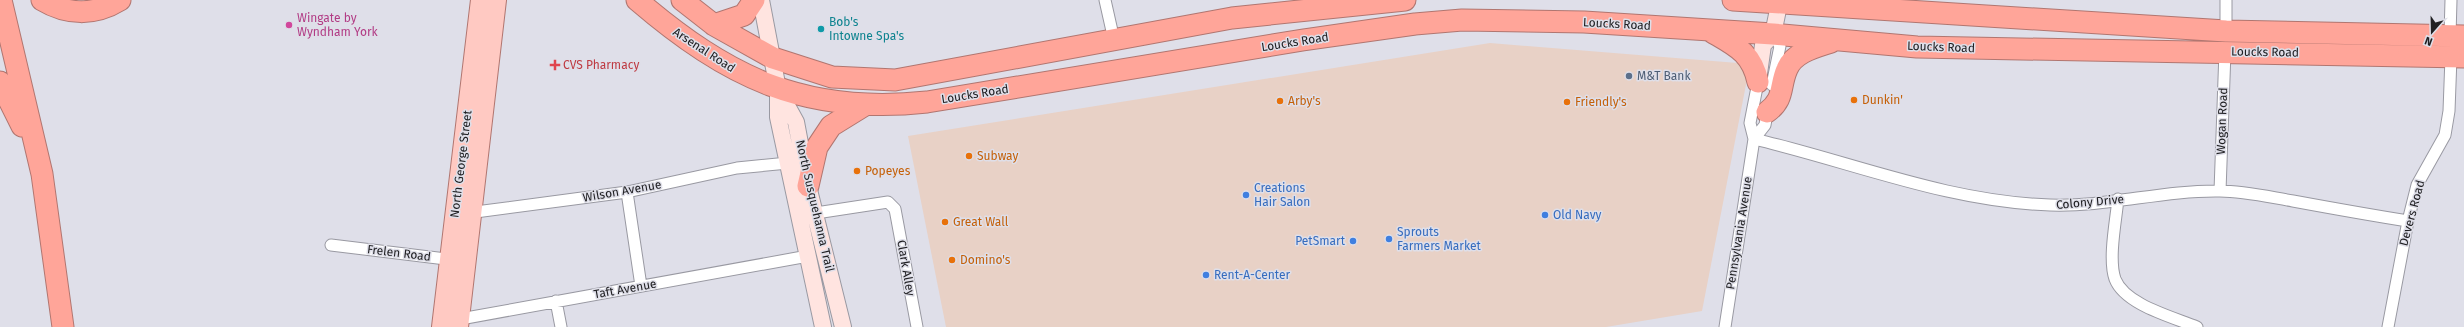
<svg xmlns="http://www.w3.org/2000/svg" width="2464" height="327" font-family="'Fira Sans',sans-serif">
	<rect width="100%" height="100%" fill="#dfdfe9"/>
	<path fill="#e8d1c6" d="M1490,43L1750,64L1702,311L1606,327H946L908,136Z"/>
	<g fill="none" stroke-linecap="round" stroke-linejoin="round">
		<defs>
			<path id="street" d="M1105,0L1114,40
				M2226,31V0
				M2450,36L2451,0
				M1772,85L1780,46L1773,34
				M1754,139C1852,162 1948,202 2050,205C2107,207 2163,190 2220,191C2244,191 2269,197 2293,201C2331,208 2370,215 2408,221
				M1754,139L1765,125L1768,108
				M2220,191L2225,51
				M627,192L641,286
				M2118,199C2116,220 2108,259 2115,279C2125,305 2173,317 2197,327
				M468,213L627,192L737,168L788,163
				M816,213L888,202L895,209L917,327
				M331,245L454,260
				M556,301L561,327
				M455,320L808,256
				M1725,327L1754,139L1750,123L1758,82
				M2388,327L2408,221L2417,185L2445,135L2449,111L2451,57"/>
			<path id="secondary" d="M761,0L778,89V117L823,327
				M1758,81L1763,45L1773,34L1780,0
				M779,91L796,122L808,186L843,327"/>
			<path id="primary" d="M441,327L480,0
				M459,327L497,0"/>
			<path id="highway" d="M1,0L42,174L63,327
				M42,0C67,15 94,16 120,0
				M637,0C728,78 805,115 927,102L1303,40L1415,24L1462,20L1584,22L1773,34L1917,47L2464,57
				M682,0L714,25L773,58L832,77L895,80L1232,18L1405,0
				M1733,0L2226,31L2464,36
				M714,25L744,15L754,0
				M1712,32C1736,46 1752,53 1758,82
				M0,82L22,126
				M1767,112C1785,99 1779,87 1787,69C1794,52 1816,47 1831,42
				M808,186L817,147L831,126L865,105"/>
		</defs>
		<use href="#street" stroke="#9999a2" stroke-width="13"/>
		<use href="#secondary" stroke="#9999a2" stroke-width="18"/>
		<use href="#primary" stroke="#b17670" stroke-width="20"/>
		<use href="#highway" stroke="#b17670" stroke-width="23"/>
		<use href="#street" stroke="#fff" stroke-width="11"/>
		<use href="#secondary" stroke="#ffe4e0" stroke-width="16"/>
		<use href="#primary" stroke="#ffc9c2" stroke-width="18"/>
		<use href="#highway" stroke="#ffa599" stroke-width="21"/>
	</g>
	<circle fill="#d1479c" stroke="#dfdfe9" stroke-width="1.5" cx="289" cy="25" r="4"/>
	<circle fill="#0f9aa8" stroke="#dfdfe9" stroke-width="1.5" cx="821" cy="29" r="4"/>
	<path fill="#e0444e" stroke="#dfdfe9" stroke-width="1.5" d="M553 59h4v4h4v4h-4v4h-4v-4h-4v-4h4z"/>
	<circle fill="#5c6f8a" stroke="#dfdfe9" stroke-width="1.5" cx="1629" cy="76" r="4"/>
	<g fill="#e8710a" stroke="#dfdfe9" stroke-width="1.5">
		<circle cx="1854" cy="100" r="4"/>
		<circle cx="1280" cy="101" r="4"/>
		<circle cx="1567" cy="102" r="4"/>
		<circle cx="969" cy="156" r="4"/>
		<circle cx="857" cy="171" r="4"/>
		<circle cx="945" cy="222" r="4"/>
		<circle cx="952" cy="260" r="4"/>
	</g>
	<g fill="#3f7fe0" stroke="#dfdfe9" stroke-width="1.5">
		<circle cx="1246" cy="195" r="4"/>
		<circle cx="1545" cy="215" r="4"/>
		<circle cx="1389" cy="239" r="4"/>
		<circle cx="1353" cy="241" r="4"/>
		<circle cx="1206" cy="275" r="4"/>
	</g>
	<g text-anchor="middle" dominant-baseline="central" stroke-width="3" stroke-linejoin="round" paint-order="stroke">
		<g font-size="12" fill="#b23c85" stroke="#dfdfe9" text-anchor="start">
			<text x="297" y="18">Wingate by<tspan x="297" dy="14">Wyndham York</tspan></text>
		</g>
		<g font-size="12" fill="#0d838f" stroke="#dfdfe9" text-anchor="start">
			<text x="829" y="22">Bob's<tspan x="829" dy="14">Intowne Spa's</tspan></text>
		</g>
		<g font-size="12" fill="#202023" stroke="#dfdfe9">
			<text transform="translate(1617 24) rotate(3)">Loucks Road</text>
			<text transform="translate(1295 42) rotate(-9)">Loucks Road</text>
			<text transform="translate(1941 47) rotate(2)">Loucks Road</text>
			<text transform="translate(704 50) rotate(33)">Arsenal Road</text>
			<text transform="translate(2265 52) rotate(1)">Loucks Road</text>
			<text transform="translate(975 94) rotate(-9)">Loucks Road</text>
			<text transform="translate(2222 121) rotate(-88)">Wogan Road</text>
			<text transform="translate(461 164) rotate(-83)">North George Street</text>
			<text transform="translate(622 191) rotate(-10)">Wilson Avenue</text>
			<text transform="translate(2090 202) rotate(-5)">Colony Drive</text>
			<text transform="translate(815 206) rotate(77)">North Susquehanna Trail</text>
			<text transform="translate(2412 213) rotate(-75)">Devers Road</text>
			<text transform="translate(1739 233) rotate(-81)">Pennsylvania Avenue</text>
			<text transform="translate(399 253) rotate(7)">Frelen Road</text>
			<text transform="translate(906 268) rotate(80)">Clark Alley</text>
			<text transform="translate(625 289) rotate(-10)">Taft Avenue</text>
		</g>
		<g font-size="12" fill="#be3a42" stroke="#dfdfe9" text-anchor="start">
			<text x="563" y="65">CVS Pharmacy</text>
		</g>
		<g font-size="12" fill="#4e5e75" stroke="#dfdfe9" text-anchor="start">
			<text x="1637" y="76">M&amp;T Bank</text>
		</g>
		<g font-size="12" fill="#c56008" stroke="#dfdfe9" text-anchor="start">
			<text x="1862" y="100">Dunkin'</text>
			<text x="1288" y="101">Arby's</text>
			<text x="1575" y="102">Friendly's</text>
			<text x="977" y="156">Subway</text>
			<text x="865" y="171">Popeyes</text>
			<text x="953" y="222">Great Wall</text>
			<text x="960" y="260">Domino's</text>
		</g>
		<g font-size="12" fill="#366cbe" stroke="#dfdfe9" text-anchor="start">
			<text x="1254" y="188">Creations<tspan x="1254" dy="14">Hair Salon</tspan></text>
			<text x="1553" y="215">Old Navy</text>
			<text x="1397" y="232">Sprouts<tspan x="1397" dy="14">Farmers Market</tspan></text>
			<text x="1345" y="241" text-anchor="end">PetSmart</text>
			<text x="1214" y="275">Rent-A-Center</text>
		</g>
	</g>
	<g transform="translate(2432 32) rotate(200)" stroke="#dfdfe9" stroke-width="3" paint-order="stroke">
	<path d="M0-3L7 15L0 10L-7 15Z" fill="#202023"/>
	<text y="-6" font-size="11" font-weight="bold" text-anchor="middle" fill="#202023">N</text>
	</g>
</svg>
